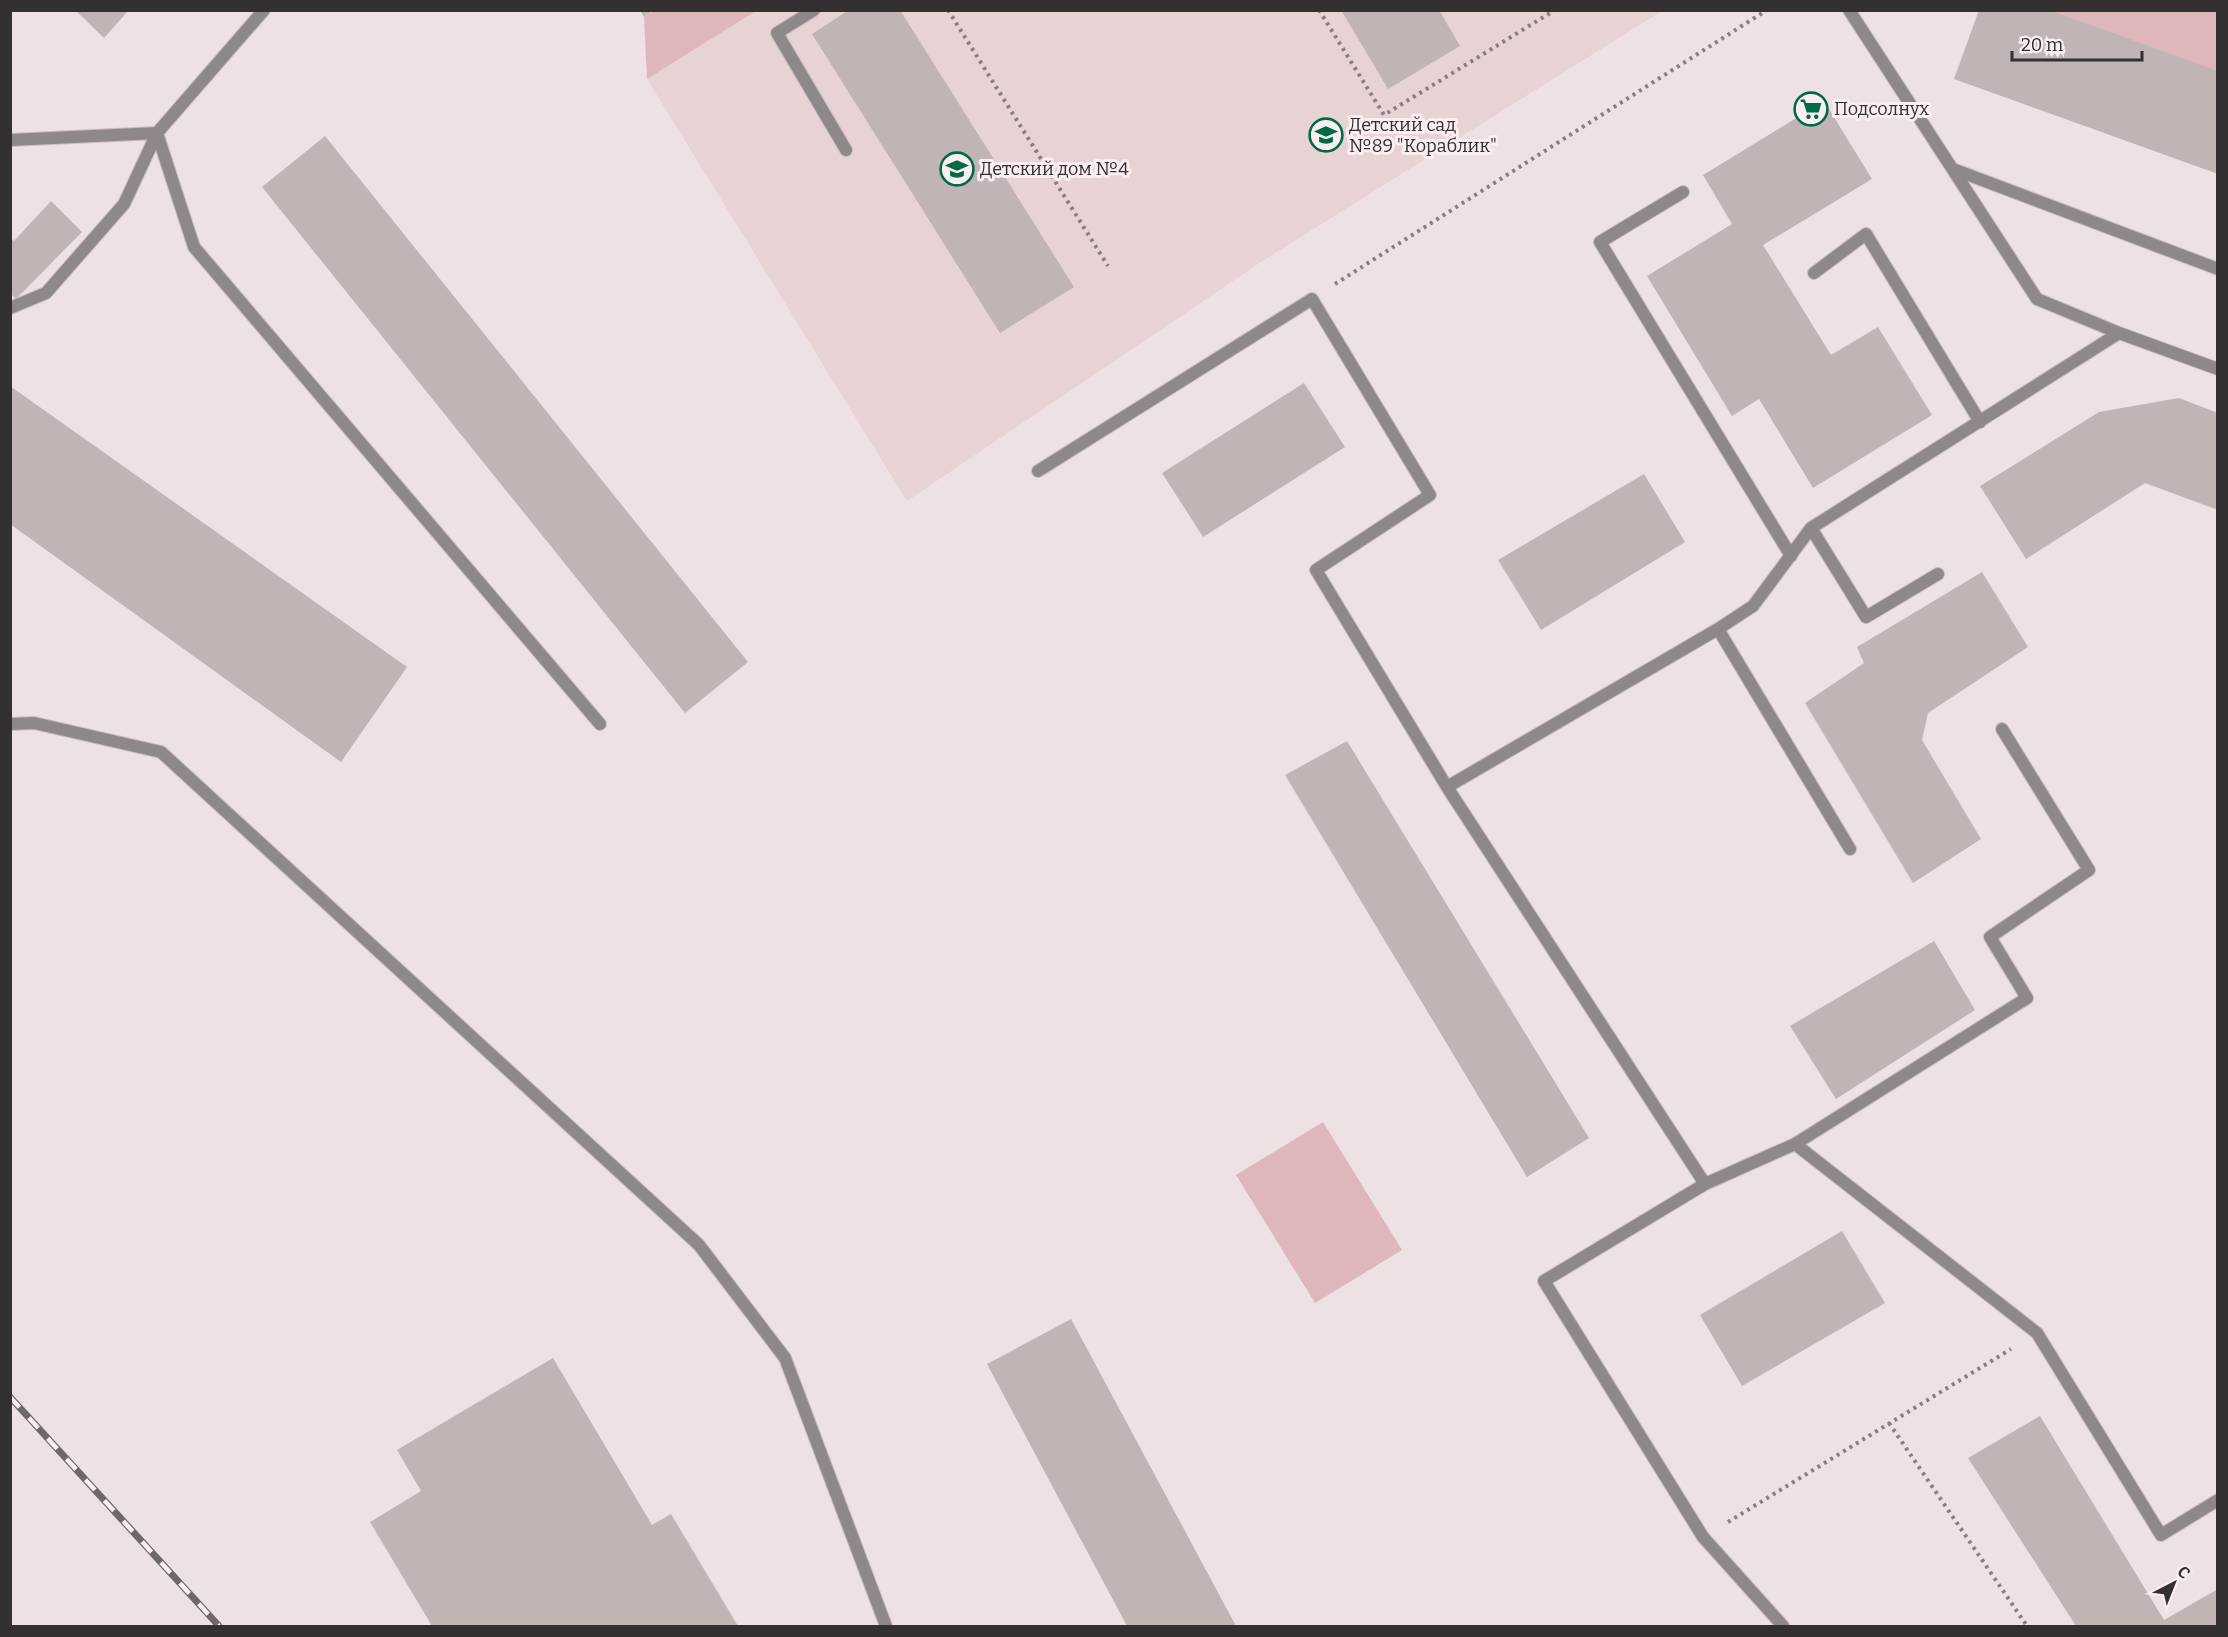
<svg xmlns="http://www.w3.org/2000/svg" width="2228" height="1637" font-family="Bitter,serif">
	<rect width="100%" height="100%" fill="#eee1e3"/>
	<path fill="#e7d2d4" d="M756,11H1662L1264,260L907,501L647,79Z"/>
	<path fill="#ddb7bc" d="M654,11H756L647,79L644,17Z
		M2049,11H2217V71Z
		M1323,1122L1402,1250L1315,1303L1236,1175Z"/>
	<path fill="#c0b4b5" d="M75,10H129L104,38Z
		M640,10H654L644,17Z
		M849,10H900L1074,287L1000,333L812,34Z
		M1341,10H1439L1460,46L1388,89Z
		M1979,10H2049L2218,71V174L1954,79Z
		M1824,101L1872,179L1763,245L1831,355L1878,327L1932,415L1813,488L1759,399L1732,416L1647,276L1732,224L1703,175Z
		M325,136L748,662L685,713L262,187Z
		M51,201L82,232L16,299L10,293V238L14,241Z
		M1304,383L1345,447L1203,537L1162,473Z
		M10,386L407,667L341,762L10,524Z
		M2179,398L2218,413V510L2145,483L2026,559L1980,486L2099,412Z
		M1644,474L1685,542L1541,630L1498,560Z
		M1982,572L2028,647L1928,713L1922,740L1981,839L1913,883L1805,703L1864,663L1857,647Z
		M1347,741L1589,1138L1527,1177L1285,775Z
		M1934,941L1975,1010L1836,1099L1790,1026Z
		M1842,1231L1885,1303L1742,1386L1700,1315Z
		M1071,1319L1236,1626H1127L987,1364Z
		M553,1358L652,1525L671,1514L738,1626H432L370,1522L421,1491L397,1450Z
		M2040,1416L2164,1620L2218,1589V1626H2076L1968,1458Z"/>
	<g fill="none" stroke-linecap="round" stroke-linejoin="round">
		<defs>
			<path id="service" d="M814,10L777,33L846,150
				M1849,10L2037,299L2119,333L2218,369
				M10,140L157,133L194,247L600,724
				M1953,169L2218,269
				M1683,192L1600,242L1791,556
				M1814,273L1866,234L1980,422
				M10,308L46,293L124,204L157,133L264,10
				M1038,471L1312,299L1430,495L1316,570L1447,787
				M1811,528L1866,617L1938,574
				M1718,629L1850,849
				M10,724L34,723L161,752L699,1245L785,1358L886,1626
				M1795,1144L2027,998L1990,937L2089,870L2002,729
				M1705,1184L1447,787L1718,629L1753,606L1811,528L2119,333
				M1783,1626L1703,1537L1544,1281L1705,1184L1795,1144L2037,1333L2161,1535L2218,1500"/>
		</defs>
		<use href="#service" stroke="#c9bdbf" stroke-width="14"/>
		<path stroke="#887f81" stroke-width="4" stroke-dasharray="3 4.5" stroke-linecap="butt" d="M948,10L1108,266
			M1319,10L1384,115L1555,10
			M1335,284L1767,10
			M1889,1423L2027,1626
			M1728,1522L2011,1349"/>
		<use href="#service" stroke="#8e8889" stroke-width="12"/>
		<defs>
			<path id="rail" d="M10,1397L219,1626"/>
		</defs>
		<use href="#rail" stroke="#6f6869" stroke-width="7"/>
		<use href="#rail" stroke="#fbeef0" stroke-width="4.5" stroke-dasharray="14" stroke-linecap="butt"/>
	</g>
	<defs>
		<symbol id="supermarket-ring" viewBox="-11 -11 22 22"><circle r="9.5" fill="#fbeef0" stroke="#006b43" stroke-width="1.5"/><path d="M-6-5.5h2.5l.6 2H6L4.5 2H-2.5L-4.4-4H-6ZM-1.5 3.2a1.3 1.3 0 1 0 .1 0ZM3 3.2a1.3 1.3 0 1 0 .1 0Z" fill="#006b43"/></symbol>
		<symbol id="school-ring" viewBox="-11 -11 22 22"><circle r="9.5" fill="#fbeef0" stroke="#006b43" stroke-width="1.5"/><path d="M0-5L7-2L0 1L-7-2ZM-4 1L0 2.5L4 1V4Q0 6-4 4Z" fill="#006b43"/></symbol>
	</defs>
	<g fill-rule="evenodd">
		<use href="#supermarket-ring" x="1792" y="90" width="38" height="38"/>
		<use href="#school-ring" x="1307" y="116" width="38" height="38"/>
		<use href="#school-ring" x="938" y="150" width="38" height="38"/>
	</g>
	<g text-anchor="middle" dominant-baseline="central" stroke-width="6" stroke-linejoin="round" paint-order="stroke">
		<g font-size="18" fill="#342f30" stroke="#fbeef0" text-anchor="start">
			<text x="1834" y="109">Подсолнух</text>
			<text x="1349" y="125">Детский сад<tspan x="1349" dy="21">№89 "Кораблик"</tspan></text>
			<text x="980" y="169">Детский дом №4</text>
		</g>
	</g>
	<rect width="2228" height="1637" fill="none" stroke="#342f30" stroke-width="24"/>
	<g transform="translate(2174 1583) rotate(42)" stroke="#fbeef0" stroke-width="4.5" paint-order="stroke">
	<path d="M0-4.5L10 22L0 15L-10 22Z" fill="#342f30"/>
	<text y="-9" font-size="16" font-weight="bold" text-anchor="middle" fill="#342f30">С</text>
	</g>
	<path d="M2012 51v9h130v-9" fill="none" stroke="#342f30" stroke-width="3"/>
	<text x="2021" y="51" font-size="18" fill="#342f30" stroke="#fbeef0" stroke-width="4.5" paint-order="stroke">20 m</text>
</svg>
